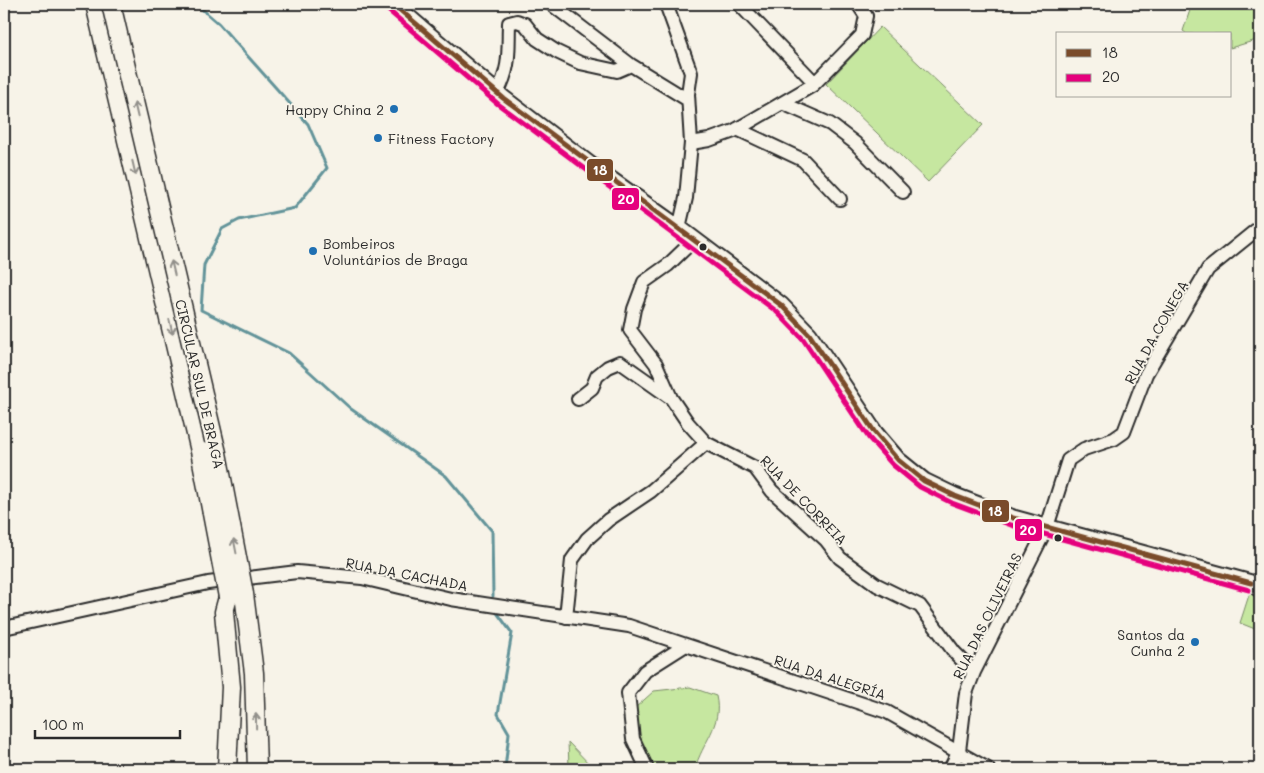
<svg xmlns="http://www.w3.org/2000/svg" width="1264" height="773" font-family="Mali,sans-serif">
	<rect width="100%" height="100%" fill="#f7f3e8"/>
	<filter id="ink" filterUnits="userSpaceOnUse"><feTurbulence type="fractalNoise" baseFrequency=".02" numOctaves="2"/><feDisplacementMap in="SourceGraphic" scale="10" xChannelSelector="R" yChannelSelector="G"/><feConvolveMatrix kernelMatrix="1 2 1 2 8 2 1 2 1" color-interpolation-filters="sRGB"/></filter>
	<g filter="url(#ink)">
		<path fill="#c6e7a0" stroke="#788966" d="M1192,4H1260V39L1230,48V34H1187L1183,31Z
			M880,27L983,125L928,182L826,84Z
			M1250,592L1260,595V631L1240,623Z
			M690,687L716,696C723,726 702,742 695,769H656L630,741L626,716L654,691Z
			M568,742L594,769H572L569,767Z"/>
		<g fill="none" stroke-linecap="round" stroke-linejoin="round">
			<path stroke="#629399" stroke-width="3" d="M196,4L219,24L308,124L327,168L295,208L239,220L222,229L204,265L201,310L289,353L351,409L446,476L492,531L493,596
				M495,610L512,633L498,714L509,733L505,769"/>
			<defs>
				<path id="minor" d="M551,4L631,65L688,100
					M666,4L691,73L688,94L691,143L686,198L679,228
					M739,4L815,83
					M497,93C511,67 508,51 509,23L517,21L525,24L537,39L557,52L580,63L617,71L631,65
					M782,103L830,124L855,143L903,192
					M737,129L803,160L840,199
					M691,143L709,140L734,131L813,85L862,35L866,16L858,4
					M695,239L668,265L644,282L634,309L630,330L656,364L671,398L688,423L706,443L755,468L772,491L826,540L840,558L877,585L920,606L955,653L974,672
					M578,399L592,388L597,376L608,367L620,362L671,398
					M566,617L572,560L587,539L608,520L651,491L706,443
					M4,628L208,583L297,572L362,578L451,599L629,626L887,712L988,769
					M647,769L633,739L628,693L645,671L686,645
					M950,769L959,751L966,693L974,672L1047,527L1068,460L1084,449L1114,439L1124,432L1146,374L1208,269L1260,227"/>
				<path id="major" d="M393,4L503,98L589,164L679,228L781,305L809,334L875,433L898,460L924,481L955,496L1013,518L1251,583L1260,589"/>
				<path id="highway" d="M95,4L200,451
					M244,594L254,673L257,769
					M227,769L231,687L224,612L228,597"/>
			</defs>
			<use href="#minor" stroke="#2b2b2b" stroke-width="16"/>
			<use href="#major" stroke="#2b2b2b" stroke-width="19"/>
			<use href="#highway" stroke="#2b2b2b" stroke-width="21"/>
			<use href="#minor" stroke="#f7f3e8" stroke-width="12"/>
			<use href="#major" stroke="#f7f3e8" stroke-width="15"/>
			<use href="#highway" stroke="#f7f3e8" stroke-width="18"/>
			<defs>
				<path id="highway-bridge" d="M111,4L217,453L244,594
					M200,451L228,597"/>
			</defs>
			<use href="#highway-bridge" stroke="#2b2b2b" stroke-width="21" stroke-linecap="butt"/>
			<use href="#highway-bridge" stroke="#f7f3e8" stroke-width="18"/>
			<defs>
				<path id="bus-1" d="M393,4L503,98L781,305L809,334L875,433L898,460L924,481L955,496L1013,518L1251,583"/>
				<path id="bus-2" d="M388,10L498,104L776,311L803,339L869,438L893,465L920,487L952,503L1011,525L1249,590"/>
			</defs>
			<use href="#bus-1" stroke="#f7f3e8" stroke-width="9"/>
			<use href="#bus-2" stroke="#f7f3e8" stroke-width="9"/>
			<use href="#bus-1" stroke="#7a4b2a" stroke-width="5"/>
			<use href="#bus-2" stroke="#e5007d" stroke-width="5"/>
		</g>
		<defs><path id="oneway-shaft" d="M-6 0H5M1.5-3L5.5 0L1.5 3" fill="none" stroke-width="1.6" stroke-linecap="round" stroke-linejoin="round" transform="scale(1.25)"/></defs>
		<g stroke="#918f8a">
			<use href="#oneway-shaft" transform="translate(136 110) rotate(-103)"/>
			<use href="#oneway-shaft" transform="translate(134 168) rotate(77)"/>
			<use href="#oneway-shaft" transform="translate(173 268) rotate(-103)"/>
			<use href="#oneway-shaft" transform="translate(171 327) rotate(77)"/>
			<use href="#oneway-shaft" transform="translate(235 546) rotate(-101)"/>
			<use href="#oneway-shaft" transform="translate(256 721) rotate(-91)"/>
		</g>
	</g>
	<g fill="#1f6fb2" stroke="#f7f3e8" stroke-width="2">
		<circle cx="394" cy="109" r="5"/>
		<circle cx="378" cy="138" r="5"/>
		<circle cx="313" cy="251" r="5"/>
		<circle cx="1195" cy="642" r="5"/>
	</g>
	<g fill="#2b2b2b" stroke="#f7f3e8" stroke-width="2">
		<circle cx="703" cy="247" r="4.5"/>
		<circle cx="1058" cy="538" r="4.5"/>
	</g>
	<g text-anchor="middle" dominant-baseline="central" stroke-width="4" stroke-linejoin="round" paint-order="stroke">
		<g font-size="14" fill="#2b2b2b" stroke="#f7f3e8" text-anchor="end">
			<text x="384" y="109">Happy China 2</text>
			<text x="388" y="138" text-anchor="start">Fitness Factory</text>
			<text x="323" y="243" text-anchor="start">Bombeiros<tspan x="323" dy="16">Voluntários de Braga</tspan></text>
			<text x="1185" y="634">Santos da<tspan x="1185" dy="16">Cunha 2</tspan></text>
		</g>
		<g font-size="14" fill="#2b2b2b" stroke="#f7f3e8">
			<text transform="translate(1156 332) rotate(-61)">RUA DA CONEGA</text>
			<text transform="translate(200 384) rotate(77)">CIRCULAR SUL DE BRAGA</text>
			<text transform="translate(804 500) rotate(46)">RUA DE CORREIA</text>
			<text transform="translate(407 574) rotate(11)">RUA DA CACHADA</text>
			<text transform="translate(987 616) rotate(-64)">RUA DAS OLIVEIRAS</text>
			<text transform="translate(830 677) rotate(18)">RUA DA ALEGRÍA</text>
		</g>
	</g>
	<g stroke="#f7f3e8" stroke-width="2">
		<rect x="586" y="158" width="28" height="24" rx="5" fill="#7a4b2a"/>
		<rect x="611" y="187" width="29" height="24" rx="5" fill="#e5007d"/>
		<rect x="981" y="499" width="29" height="24" rx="5" fill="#7a4b2a"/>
		<rect x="1014" y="518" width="29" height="24" rx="5" fill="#e5007d"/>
	</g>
	<g font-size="14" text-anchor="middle" font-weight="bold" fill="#fff">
		<text x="600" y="175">18</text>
		<text x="626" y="204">20</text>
		<text x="995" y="516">18</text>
		<text x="1028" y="535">20</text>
	</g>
	<rect width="1264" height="773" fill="none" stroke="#f7f3e8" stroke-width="20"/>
	<rect x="10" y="10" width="1244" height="753" fill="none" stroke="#2b2b2b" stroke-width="2" filter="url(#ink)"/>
	<rect x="1056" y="32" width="175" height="65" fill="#f7f3e8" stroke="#a5a39c"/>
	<rect x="1066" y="49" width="25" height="8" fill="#7a4b2a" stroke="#a5a39c"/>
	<text x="1102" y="58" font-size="15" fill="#2b2b2b">18</text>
	<rect x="1066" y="74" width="25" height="8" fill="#e5007d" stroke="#a5a39c"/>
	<text x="1102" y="82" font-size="15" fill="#2b2b2b">20</text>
	<path d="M35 730v8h145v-8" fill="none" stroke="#2b2b2b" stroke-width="2.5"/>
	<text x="42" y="730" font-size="15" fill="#2b2b2b" stroke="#f7f3e8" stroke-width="4" paint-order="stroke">100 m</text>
</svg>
